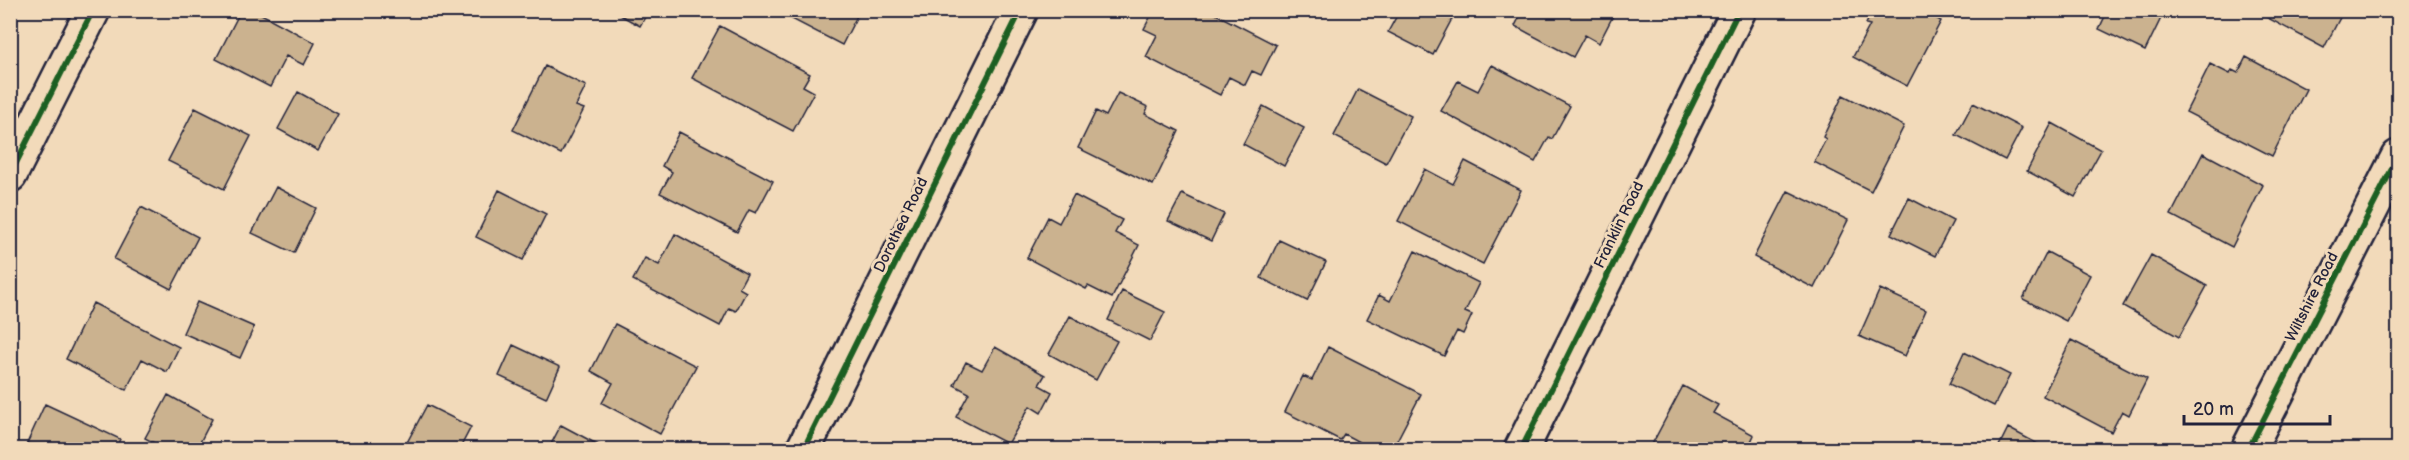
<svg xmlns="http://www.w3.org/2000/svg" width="2409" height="460" font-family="'Balsamiq Sans',sans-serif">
	<rect width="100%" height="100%" fill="#f2daba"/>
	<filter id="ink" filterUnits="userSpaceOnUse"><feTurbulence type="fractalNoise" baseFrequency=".0167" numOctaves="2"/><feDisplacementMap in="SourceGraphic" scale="12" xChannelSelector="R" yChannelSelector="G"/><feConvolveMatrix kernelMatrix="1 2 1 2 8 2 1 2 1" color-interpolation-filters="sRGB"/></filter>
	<g filter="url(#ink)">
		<path fill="#cbb28f" stroke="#22223b" stroke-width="1.5" d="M241,10H254L315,43L304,65L286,56L270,87L216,59Z
			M611,10H649L640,26Z
			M786,10H860L842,45L784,15Z
			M1154,10H1208L1276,45L1261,75L1252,71L1245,85L1229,77L1220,95L1146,57L1157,35L1144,29Z
			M1400,10H1446L1454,15L1433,55L1388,32Z
			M1523,10H1616L1599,43L1585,35L1573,57L1515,26Z
			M1873,10H1921L1941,21L1907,86L1853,57L1870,25L1866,24Z
			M2108,10H2165L2145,51L2099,29Z
			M2253,10H2344L2324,48Z
			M720,26L810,74L803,86L814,92L793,131L692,78Z
			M2246,57L2306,89L2272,156L2186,112L2210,64L2230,74L2232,70L2238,73Z
			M1492,65L1570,106L1552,139L1549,137L1535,162L1441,111L1458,81L1478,91Z
			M545,66L586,86L576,106L584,109L561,154L513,130Z
			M1358,89L1411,116L1386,163L1334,136Z
			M298,92L338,114L318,151L278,129Z
			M1118,93L1148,107L1145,114L1179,131L1153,185L1078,148L1096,111L1106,116Z
			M1843,95L1904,126L1871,191L1814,162L1826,139L1823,137Z
			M1973,103L2022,128L2005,160L1956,135Z
			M1263,106L1304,128L1284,166L1243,144Z
			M195,108L251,136L224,189L168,161Z
			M2052,123L2101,150L2075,197L2027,171Z
			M679,132L773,181L756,213L749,210L737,232L660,193L672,172L662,166Z
			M2203,153L2263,185L2232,247L2171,215Z
			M1465,161L1521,190L1483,264L1398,221L1425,169L1453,184Z
			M276,187L316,208L294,253L252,233Z
			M499,190L546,214L523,260L476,237Z
			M1788,191L1848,220L1814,288L1754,257Z
			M1182,194L1224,214L1211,241L1168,221Z
			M1074,195L1122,220L1115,233L1139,245L1112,298L1088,286L1086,289L1027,258L1048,217L1059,223Z
			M1909,198L1953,221L1935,256L1891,234Z
			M141,207L198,237L171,289L114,259Z
			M675,234L747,273L739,288L746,292L736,311L729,308L720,326L633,280L645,258L659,265Z
			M1279,240L1326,262L1307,301L1261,278Z
			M1415,251L1479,283L1465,312L1472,315L1463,334L1457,331L1444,356L1367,319L1379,295L1390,301Z
			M2047,252L2090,275L2066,321L2023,299Z
			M2151,255L2207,286L2179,337L2123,306Z
			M1880,289L1926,310L1905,356L1859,336Z
			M1122,291L1165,312L1150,341L1108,320Z
			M197,302L254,327L240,358L183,333Z
			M93,303L179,347L167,372L142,359L126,390L66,359Z
			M1070,316L1117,341L1096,380L1049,354Z
			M615,324L696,366L660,434L602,403L613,383L591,371Z
			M2071,340L2147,379L2129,415L2122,411L2111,432L2043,396Z
			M513,345L560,367L546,398L499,376Z
			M995,347L1045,375L1039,385L1052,392L1041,413L1030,406L1008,444L956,417L969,393L954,385L966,362L982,370Z
			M1328,347L1421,394L1392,450H1374L1344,434L1340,440L1285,412L1303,376L1312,380Z
			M1964,352L2010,375L1994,406L1949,384Z
			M1683,386L1718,405L1713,413L1754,435L1747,450H1649Z
			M168,395L212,419L196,450H167L145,438Z
			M45,404L120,439L115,450H24Z
			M427,405L471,427L459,450H403Z
			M561,425L608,450H548Z
			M2008,428L2049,450H1997Z"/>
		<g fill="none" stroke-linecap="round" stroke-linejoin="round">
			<defs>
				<path id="minor" d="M803,450L1021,10
					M1521,450L1739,10
					M2248,450L2398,157"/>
				<path id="tertiary" d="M10,175L93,10"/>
			</defs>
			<use href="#minor" stroke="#22223b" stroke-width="38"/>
			<use href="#tertiary" stroke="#22223b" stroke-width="38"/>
			<use href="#minor" stroke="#f2daba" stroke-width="33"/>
			<use href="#tertiary" stroke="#f2daba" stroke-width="33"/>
			<defs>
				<path id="cycleway" d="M10,175L93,10
					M803,450L1021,10
					M1521,450L1739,10
					M2248,450L2398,157"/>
			</defs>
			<use href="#cycleway" stroke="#f2daba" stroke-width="10"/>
			<use href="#cycleway" stroke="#1b5e20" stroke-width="6"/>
		</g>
	</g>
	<g text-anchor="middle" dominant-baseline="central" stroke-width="6" stroke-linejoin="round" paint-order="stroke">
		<g font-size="15" fill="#22223b" stroke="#f2daba">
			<text transform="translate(901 225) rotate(-64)">Dorothea Road</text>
			<text transform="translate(1619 225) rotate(-64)">Franklin Road</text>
			<text transform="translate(2312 297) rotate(-63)">Wiltshire Road</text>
		</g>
	</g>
	<rect width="2409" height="460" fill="none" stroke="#f2daba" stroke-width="36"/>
	<rect x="18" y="18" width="2373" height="424" fill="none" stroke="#22223b" stroke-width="2" filter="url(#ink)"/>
	<path d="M2184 415v9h146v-9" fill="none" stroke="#22223b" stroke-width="3"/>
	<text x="2193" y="415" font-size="18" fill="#22223b" stroke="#f2daba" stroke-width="4.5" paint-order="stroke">20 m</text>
</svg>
